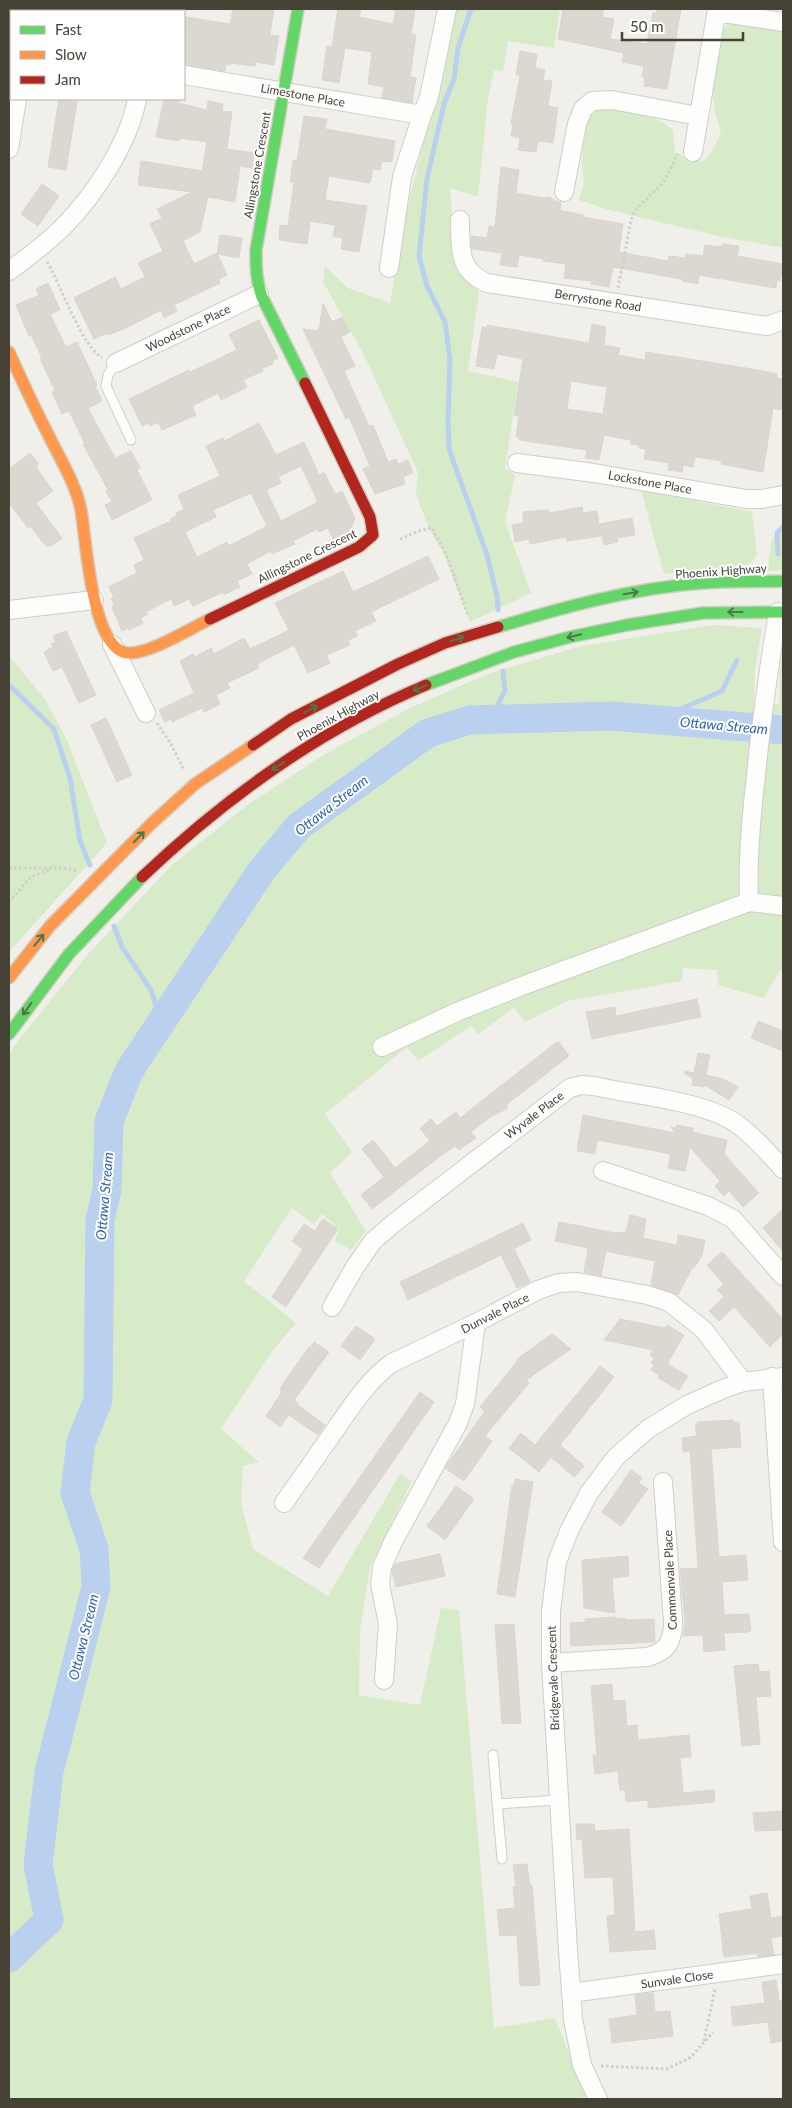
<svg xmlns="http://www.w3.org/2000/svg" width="792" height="2108" font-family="Lato,sans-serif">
	<rect width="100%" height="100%" fill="#f0efe9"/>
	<path fill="#d8ebc9" d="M455,9H560L554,48L508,41L503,72L494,70L488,98L478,197L450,188L456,270L479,292L468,371L518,382L505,468L515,475L505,522L531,593L470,622L442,550L429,529L416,494L418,473L365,357L323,282L325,266L348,288L390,303L404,222L432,107L445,70Z
		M743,22L783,30V248L718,236L606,209L579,200L584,183L582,164L583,144L590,115L600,107C628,110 650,110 673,130L675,153L702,162L713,150L721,132C709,101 707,50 728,23Z
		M641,490L752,512L757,554L750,564L741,570L710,569L664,574Z
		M783,530V570L767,571L772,538Z
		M714,625L762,628L755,669L754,703L779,704L780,668L783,652V972L780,970L764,998L718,985L717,970L683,968L682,981L568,1001L525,1022L514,1008L478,1034L471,1026L418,1061L407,1047L325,1114L352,1152L330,1173L366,1231L351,1250L335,1241L339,1229L322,1214L314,1224L292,1208L244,1281L296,1323L272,1351L221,1429L259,1462L243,1466L241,1503L253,1549L328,1596L400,1474L412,1481L370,1567L360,1631L359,1695L420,1705L441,1608L459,1610L494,2028L555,2018L586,2097L563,2099H9V1056L13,1047L89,953L172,865L246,806L323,755L408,709L485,675L581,646Z
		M9,650L11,658L45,699L67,740L107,843L9,952Z"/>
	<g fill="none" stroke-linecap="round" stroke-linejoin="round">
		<path stroke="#b9d0ee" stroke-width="5" d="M471,9L458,48L454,79L444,104L427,179L419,256L427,286L445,322L450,360L448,420L449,449L487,555L497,596L498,610
			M778,554L777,533L783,527
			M9,685L54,729L70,778L80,841L90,865
			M490,719L505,691L503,671
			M664,720L672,713L722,691L737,660
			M114,926L122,947L151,990L161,1021"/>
		<path stroke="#b9d0ee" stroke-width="29" d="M9,1958L49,1920L38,1864L49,1772L96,1587L94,1549L75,1493L81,1442L98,1400L100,1220L107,1190L109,1121L129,1071L262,870L299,826L428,733L470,720L611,716L783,730"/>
	</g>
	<path fill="#dad8d1" stroke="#d8d6cf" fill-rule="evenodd" d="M233,9H274L270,35L279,36L274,65L255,62V66L230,63V65L226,64L225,71L184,65V33L186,17L230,24Z
		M338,9H361L359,17L393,24L396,9H415L411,34L416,35L410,77L416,78L412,103L382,98L384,87L368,84L372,52L345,48L339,83L322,80L327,46L332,47Z
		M563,9H604L602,17L614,19L610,39L647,44L653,13H656L657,9H681L667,89L644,86L645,77H642L644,66L622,62L624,53L558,39Z
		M520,51L537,54L535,68L545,70L543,80L552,81L548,106L558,108L553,143L538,141L536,152L518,150L520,138L511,136L513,124H511L520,75H516Z
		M59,99L77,102L66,170L48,167Z
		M164,99L179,101L178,103L207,110L208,101L223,104L222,111L232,112L227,149L254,153L252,168L240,166L235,202L208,197L200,232L183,241L194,264L217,253L227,275L219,279L220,283L174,305L177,311L164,318L161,310L128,327L108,335L107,333L94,339L74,298L115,277L121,289L145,277L138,263L163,251L150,224L162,218L157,209L192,192L138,185L141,161L202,171L207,142L179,138V141L156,137Z
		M304,116L327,119L325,129L395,141L392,162L382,161L380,170L373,169L370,183L329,176L325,200L367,206L359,252L341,249L343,238L333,236L335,225L310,221L307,244L279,240L280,225L288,226L294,182H290L293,160L297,161Z
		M501,167L519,170L516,193L544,198L550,197L555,201L561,202L560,210L563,211L583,215L582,217L623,224L619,252L668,261L669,256L686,258V254L703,256L705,245L722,247V244L739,246L737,256L783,264L780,281L777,280L776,288L699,275L698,284L682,281V279L613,267L609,287L591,284L592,281L564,278L566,264L543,261L544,259L519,255L517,267L500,265L502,253L472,249L471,236L487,238L489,226L495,227Z
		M42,184L59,196L38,226L21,214Z
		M220,235L242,238L239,258L217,254Z
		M48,283L60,310L50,314L66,347L77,342L97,385L95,386L102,401L88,408L115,458L131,451L140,468L137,470L152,500L112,520L105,505L112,502L106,491L108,490L83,444H85L69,411L62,414L52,392L55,390L40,359L42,358L31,335L29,336L16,305L39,295L36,289Z
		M323,303L332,322L342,317L350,332L341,337L355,366L344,371L369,426L373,425L388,462L396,459L398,464L408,460L413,473L403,477L405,484L375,494L363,469L370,466L349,417L346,419L303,329L319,331Z
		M259,320L278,358L272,361L273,364L262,368L263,371L243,380L247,387L221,400L218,393L192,406L196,415L162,430L158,422L150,426L148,423L142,426L129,399L189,370L190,372L237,350L229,334Z
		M592,324L606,327L604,345L620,348L618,355L645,360L646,352L758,370L777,374L776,378L783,379L781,410L773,408L763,472L721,464L722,461L695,457L693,467L683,465L682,472L668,470L669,463L644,459L646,449L639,448V445L630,444L631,440L604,435L599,460L585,458L587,450L519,440V437H516L519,416L514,415L523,359L497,354L494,369L476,366L482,327L487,328V325L589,343ZM571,381L607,387L603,414L567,409Z
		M259,423L276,455L304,442L319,475L324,472L335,494L342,491L355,518L349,533L334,540L328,528L319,532L317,529L293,541L295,544L272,554L271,551L247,564L252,574L237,581L240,587L224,595L223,592L193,606L189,599L174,606L171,599L146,612L148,614L141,618L143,623L129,630L128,628L122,631L112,607L114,605L111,598L114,597L109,587L137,573L134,565L144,560L134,538L171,521L170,519L177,516L176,513L184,509L178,495L220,476L206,446L223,438L224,441ZM301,466L318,502L281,521L266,490L281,483L278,477ZM251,493L267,526L229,546L227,542L197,557L185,532L216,517L213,510Z
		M30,453L39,464L36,467L53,491L36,503L62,538L51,546H46L30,526L28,528L9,503V469Z
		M582,507L583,513L597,511L599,524L632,518L635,535L617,538L618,542L604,545L602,536L567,541L566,537L530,544L529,539L515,542L512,525L523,523V512L548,510L549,513Z
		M428,556L439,579L371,612L376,621L355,631L358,636L348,640L350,645L326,655L330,663L308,673L294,645L257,664L259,668L227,683L230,688L216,695L220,704L204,712L202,708L172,722L171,719L165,722L159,710L194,693L180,661L193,654L195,657L211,648L214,654L244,638L250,649L289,630L275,603L343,571L353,592Z
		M66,631L96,695L79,703L64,671L62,667L53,671L44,652L53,647L51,644L56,642L53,636Z
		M106,718L132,775L117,782L91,725Z
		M697,999L701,1017L592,1039L586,1012L615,1007L616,1016Z
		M758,1021L783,1031V1051L751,1038Z
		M558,1041L569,1056L506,1105L508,1108L490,1117L471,1132L476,1138L459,1150L455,1146L443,1154L372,1209L361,1195L384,1177L362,1149L373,1140L395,1168L430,1141L420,1128L431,1119L437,1126L456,1112L460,1118Z
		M698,1053L710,1055L706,1075L723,1079L738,1087L729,1100L705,1085L704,1087L692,1085L693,1078L684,1073L685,1071L694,1073Z
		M583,1115L675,1133L671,1127L676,1128L677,1125L693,1128L692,1131L700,1134L727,1140L724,1154L759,1193L743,1207L729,1191L724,1196L715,1186L720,1181L690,1147L685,1171L668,1168L671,1154L635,1147L597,1140L595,1154L577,1151Z
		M783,1209V1251L763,1228Z
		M630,1215L646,1219L643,1238L677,1245L678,1235L705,1240L702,1255L694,1268H692L678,1295L651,1285L655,1261L606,1251L601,1276L584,1272L588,1248L555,1241L559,1222L615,1233L626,1232Z
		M323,1219L338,1229L286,1307L272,1297L303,1249L292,1241L304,1224L315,1231Z
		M523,1223L531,1240L514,1249L530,1282L517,1288L501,1255L408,1300L400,1282Z
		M722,1252L783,1319V1334L770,1347L734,1307L719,1321L709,1311L724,1297L717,1290L724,1284L707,1265Z
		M620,1319L665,1328L667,1325L684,1335L667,1364L688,1376L679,1390L658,1378L659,1375L651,1370L654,1365L651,1363L654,1358L650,1355L653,1350L604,1340Z
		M356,1326L375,1339L360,1360L341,1346Z
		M552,1334L571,1349L526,1380L529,1383L485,1436L492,1441L464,1481L445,1468L485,1411L480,1407L518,1360L517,1359Z
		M314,1342L329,1352L294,1400L298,1403L297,1404L325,1425L318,1435L289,1415L280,1427L266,1416L282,1392L280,1390L283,1384L309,1347L310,1348Z
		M600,1366L614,1377L560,1445L584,1466L574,1477L551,1457L539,1472L509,1448L521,1433L535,1445Z
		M420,1392L434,1402L319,1568L303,1558Z
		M733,1420L734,1423L739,1422L741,1447L711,1449L719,1557L746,1555L748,1580L722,1582L724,1615L749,1614L751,1630L749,1632L724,1633L725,1650L704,1652L703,1635L683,1636L685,1621L680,1569L698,1568V1566L690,1451L683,1452L682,1438L697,1436L695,1425H697V1422Z
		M631,1470L642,1478L639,1483L648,1489L621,1526L602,1512Z
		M515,1479L533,1482L515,1597L497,1594L512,1485H514Z
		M456,1486L474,1499L445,1540L427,1526Z
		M440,1554L445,1576L396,1587L392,1570L395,1564Z
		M628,1556L629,1576L612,1578L615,1613L584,1608L582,1560Z
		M615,1617V1619L625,1618V1620L654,1619L655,1642L571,1646L570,1623L585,1622V1619Z
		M514,1624L521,1723L502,1724L495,1625Z
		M758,1664L759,1672L769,1671L771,1696L756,1697L760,1744L742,1746L734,1666Z
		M612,1684L613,1701L625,1700L627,1726L637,1725L638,1740L689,1735L691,1757L680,1758L683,1793L714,1790L715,1802L648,1808V1800L626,1802L625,1790H620L618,1771L595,1774L593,1755H597L591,1686Z
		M783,1811V1830L755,1831L753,1813Z
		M576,1824H594L595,1831L629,1829L635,1932L654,1930L656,1949L610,1952L607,1916L615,1915L613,1877L585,1878L582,1839L577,1840Z
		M527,1864L530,1886L532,1885L540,1985L520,1986L517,1935L500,1936L497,1910L515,1908L513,1887H516L513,1865Z
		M767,1893L771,1918L783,1916V1936L771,1938L774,1955L758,1957V1953L724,1957L719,1914L752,1909L750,1896Z
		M776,1980L779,2001H783V2041L771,2043L768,2022L733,2026L731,2007L765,2003L762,1982Z
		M653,1993L655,2012L670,2011L673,2036L612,2043L609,2019L637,2015L635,1995Z"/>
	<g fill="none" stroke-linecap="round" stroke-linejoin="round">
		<defs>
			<path id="lane" d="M116,363L108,375L106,386L131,440
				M493,1755L502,1859
				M497,1804L559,1800"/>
			<path id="street" d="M30,11L31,9
				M153,11L154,9
				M717,12L783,22
				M184,75L422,115
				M9,149L17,99
				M693,152L717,9
				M564,192L577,124L583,109L592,101L612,100L698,116
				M460,220C461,248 457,270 487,283L753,324L767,326L783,320
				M389,268L402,177L422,115L429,97L447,9
				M9,271C28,257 46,244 63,227C94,196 129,143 137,99
				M116,363L259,294
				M517,463L594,473L746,499H762L783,495
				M9,610L94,600
				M112,644L146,713
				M749,902L783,906
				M382,1047L459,1011L527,984L749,902C747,860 751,818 756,776C761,721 769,667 778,612
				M603,1171L708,1206L733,1219L783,1276
				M332,1307L355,1267L373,1241L394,1223L570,1088L582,1085L594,1086C633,1095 705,1101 737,1124C754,1136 769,1154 783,1169
				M772,1377L783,1542
				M284,1503C301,1479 318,1454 335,1430C352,1406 368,1380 392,1363L476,1323L538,1290L559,1283L577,1282L647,1295L669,1302L704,1330L743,1382
				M551,1663L647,1657C668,1652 673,1641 673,1621L663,1482
				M384,1680L388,1624L380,1584L382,1567L393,1542L458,1423L465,1404L476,1323
				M571,1993L783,1964
				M598,2099L582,2065L573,2019L568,1950L551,1663V1612L557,1562L569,1531L589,1493L616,1457L648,1429L687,1405L723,1389L743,1382L783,1377"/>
			<path id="fast" d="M298,9L256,250C256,266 256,281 262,297L305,383
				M498,627C564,607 633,588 703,583C729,581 756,582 783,581
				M426,685L514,652L570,637L627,625L703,613L783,612
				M9,1034L69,954L142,877"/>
			<path id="slow" d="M9,352C22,381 35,409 50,438C61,461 76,484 81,510C86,539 91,640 123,652C142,659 191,628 210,619
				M9,978L50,926L151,824L195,784L253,745"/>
			<path id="jam" d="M210,619L359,547L373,535L370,517L305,383
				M253,745L291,719L398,664L445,643L498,627
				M142,877C226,797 319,730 426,685"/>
		</defs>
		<use href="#lane" stroke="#cecdc7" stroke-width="11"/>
		<use href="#street" stroke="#cecdc7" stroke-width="20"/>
		<use href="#fast" stroke="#cfcec0" stroke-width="14"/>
		<use href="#slow" stroke="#cfcec0" stroke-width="14"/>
		<use href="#jam" stroke="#cfcec0" stroke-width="14"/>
		<path stroke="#d1cfca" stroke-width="3" stroke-dasharray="2.5 2.5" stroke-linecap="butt" d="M47,262C60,283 83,349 102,357
			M618,288L631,220L636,209L663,183L678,154
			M400,539L419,531L432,528L448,558L468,616
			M157,723L171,744L184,770
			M9,868H62L78,871
			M9,902L31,877L51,869
			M704,2041L715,1989
			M601,2066L667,2069L691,2057L713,2032"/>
		<use href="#lane" stroke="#fdfdfc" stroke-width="9"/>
		<use href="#street" stroke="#fdfdfc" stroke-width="18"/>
		<use href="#fast" stroke="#63d668" stroke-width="11"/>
		<use href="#slow" stroke="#ff974d" stroke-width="11"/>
		<use href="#jam" stroke="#b3261e" stroke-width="11"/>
	</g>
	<defs><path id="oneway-shaft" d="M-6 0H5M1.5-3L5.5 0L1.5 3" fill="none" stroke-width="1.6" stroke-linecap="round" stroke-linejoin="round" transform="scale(1.25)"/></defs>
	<g stroke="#507647">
		<use href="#oneway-shaft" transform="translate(631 593) rotate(-10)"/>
		<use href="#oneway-shaft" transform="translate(735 612) rotate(180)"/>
		<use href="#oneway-shaft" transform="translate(574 636) rotate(166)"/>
		<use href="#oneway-shaft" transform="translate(457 639) rotate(-19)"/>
		<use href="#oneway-shaft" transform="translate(420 688) rotate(158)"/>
		<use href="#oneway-shaft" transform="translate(311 709) rotate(-27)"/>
		<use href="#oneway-shaft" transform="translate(278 766) rotate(147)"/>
		<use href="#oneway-shaft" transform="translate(139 837) rotate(-45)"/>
		<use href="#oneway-shaft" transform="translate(39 940) rotate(-51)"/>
		<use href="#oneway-shaft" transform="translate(27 1009) rotate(126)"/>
	</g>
	<g text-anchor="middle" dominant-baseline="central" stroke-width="4" stroke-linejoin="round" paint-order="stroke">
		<g font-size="12" fill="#464235" stroke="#fff">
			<text transform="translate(303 95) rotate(10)">Limestone Place</text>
			<text transform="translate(257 165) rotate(-80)">Allingstone Crescent</text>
			<text transform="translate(598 300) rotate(9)">Berrystone Road</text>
			<text transform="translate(188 328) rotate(-26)">Woodstone Place</text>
			<text transform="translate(650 482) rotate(10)">Lockstone Place</text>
			<text transform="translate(307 556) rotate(-26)">Allingstone Crescent</text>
			<text transform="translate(721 571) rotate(-4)">Phoenix Highway</text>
			<text transform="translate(338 715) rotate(-29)">Phoenix Highway</text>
			<text transform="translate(534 1115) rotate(-37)">Wyvale Place</text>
			<text transform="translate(495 1313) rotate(-27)">Dunvale Place</text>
			<text transform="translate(670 1580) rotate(-93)">Commonvale Place</text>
			<text transform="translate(553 1678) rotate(-92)">Bridgevale Crescent</text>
			<text transform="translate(677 1979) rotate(-8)">Sunvale Close</text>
		</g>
		<g font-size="14" font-style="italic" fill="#2e63b2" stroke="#fff">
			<text transform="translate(724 725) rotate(5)">Ottawa Stream</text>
			<text transform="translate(331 805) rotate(-38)">Ottawa Stream</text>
			<text transform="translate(104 1196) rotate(-85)">Ottawa Stream</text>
			<text transform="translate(83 1637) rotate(-76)">Ottawa Stream</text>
		</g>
	</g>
	<rect width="792" height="2108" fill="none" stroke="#464235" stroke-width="20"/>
	<rect x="10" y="10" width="175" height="90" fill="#ffffff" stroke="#b5b3ae"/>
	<rect x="20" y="26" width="25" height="8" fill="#63d668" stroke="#b5b3ae"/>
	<text x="55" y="35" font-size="15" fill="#464235">Fast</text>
	<rect x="20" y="51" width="25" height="8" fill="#ff974d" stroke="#b5b3ae"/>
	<text x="55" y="60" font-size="15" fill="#464235">Slow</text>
	<rect x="20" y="76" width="25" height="8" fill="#b3261e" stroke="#b5b3ae"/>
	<text x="55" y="85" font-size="15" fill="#464235">Jam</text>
	<path d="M622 32v8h121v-8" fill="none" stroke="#464235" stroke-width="2.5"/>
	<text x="630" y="32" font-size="15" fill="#464235" stroke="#ffffff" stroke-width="4" paint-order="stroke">50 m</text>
</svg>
